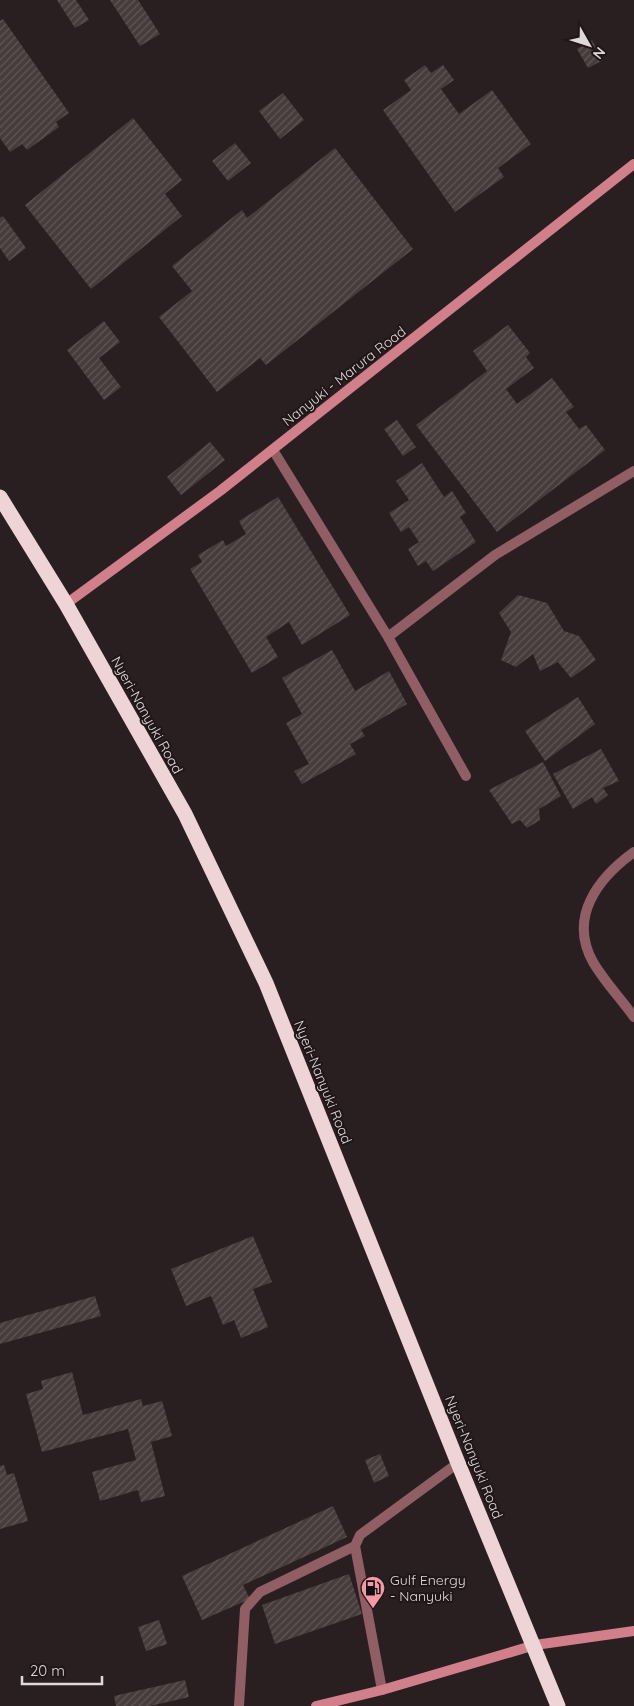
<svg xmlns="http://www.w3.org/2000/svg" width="634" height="1706" font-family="Quicksand,sans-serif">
	<defs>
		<pattern id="building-hatch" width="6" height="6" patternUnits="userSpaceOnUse" patternTransform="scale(1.25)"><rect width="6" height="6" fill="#473b3c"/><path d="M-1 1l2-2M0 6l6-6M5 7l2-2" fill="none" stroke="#615758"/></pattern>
	</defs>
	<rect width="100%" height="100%" fill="#2a1f20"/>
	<path fill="url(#building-hatch)" d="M57,0H76L89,20L75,28Z
		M110,0H138L160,34L140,46Z
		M3,19L69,113L56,122L59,127L27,150L22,144L10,152L0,138V21Z
		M592,40L603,60L588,68L577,49Z
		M425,65L431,73L443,65L454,80L441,89L459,114L492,90L531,144L498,168L504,177L455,212L383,110L411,90L404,80Z
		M283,93L304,120L280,139L259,111Z
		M133,118L182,180L165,194L182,216L91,289L25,205Z
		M235,143L251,163L228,181L212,161Z
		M335,148L413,249L266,365L260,358L217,392L159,317L192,291L172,266L242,210L247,218Z
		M3,216L26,248L9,261L0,248V218Z
		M104,321L120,342L99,358L121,387L104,400L67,350Z
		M508,325L530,353L526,357L534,368L506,389L517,404L552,378L574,407L566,412L579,429L586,425L605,450L497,532L416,425L487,371L473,351Z
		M397,420L416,447L403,456L384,429Z
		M210,442L225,460L181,495L167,477Z
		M422,463L444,497L452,491L466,513L460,517L476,542L433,571L426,561L418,566L408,549L419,542L409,527L401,532L389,513L409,500L396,481Z
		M278,497L350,615L302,645L289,622L266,637L278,657L252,673L190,569L202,562L198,555L223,540L226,546L246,534L239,521Z
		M518,595L547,603L564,631L579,636L596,660L571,678L558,662L540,671L533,654L516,667L501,660L511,632L499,613Z
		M332,650L355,691L389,671L407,704L361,730L365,736L350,744L356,754L302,784L294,771L309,764L286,723L302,714L282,678Z
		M578,697L595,724L545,761L525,731Z
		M601,749L619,781L603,788L608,795L596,804L592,797L573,809L553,774Z
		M543,762L561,796L539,809L540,820L527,828L520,820L512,824L489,790Z
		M253,1236L272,1282L253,1289L268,1327L241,1338L234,1320L223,1325L211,1296L186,1306L171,1269Z
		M95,1296L101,1316L0,1344V1323Z
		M72,1372L83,1415L141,1399L143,1406L162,1401L172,1436L151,1442L165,1496L141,1502L138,1490L100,1501L92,1472L136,1460L128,1429L42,1452L26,1394L43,1389L41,1381Z
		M380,1454L389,1476L374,1483L365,1460Z
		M4,1465L7,1475L14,1473L28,1521L0,1529V1466Z
		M333,1506L347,1537L243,1585L250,1599L202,1620L182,1576Z
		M349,1574L362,1614L275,1644L262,1605Z
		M159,1620L167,1644L146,1651L138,1627Z
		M185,1680L189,1697L150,1706H116L114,1696Z"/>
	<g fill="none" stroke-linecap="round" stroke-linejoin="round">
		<path stroke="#915e65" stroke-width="10" d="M382,1690L355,1546L360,1535L458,1463
			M239,1706L245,1609L260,1592L355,1546"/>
		<path stroke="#915e65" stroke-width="10" d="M273,450L388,637L466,776
			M388,637L495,555L634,471
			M634,852C598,878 568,917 593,962C604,981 621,999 634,1017"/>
		<path stroke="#d1808b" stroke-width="10" d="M66,604L220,491L634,164
			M316,1706L382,1690L535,1645L634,1631"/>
		<path stroke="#eed4d6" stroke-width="15" d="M0,497L66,604L185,814L266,983L458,1463L558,1706"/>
	</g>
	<defs>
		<symbol id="fuel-pin" viewBox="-11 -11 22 30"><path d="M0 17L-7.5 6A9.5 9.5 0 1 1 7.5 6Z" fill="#f49aa6" stroke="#201617"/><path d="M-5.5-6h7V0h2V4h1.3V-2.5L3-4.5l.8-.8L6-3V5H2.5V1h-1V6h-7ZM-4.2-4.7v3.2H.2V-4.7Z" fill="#111"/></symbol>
	</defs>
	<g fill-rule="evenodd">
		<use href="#fuel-pin" x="359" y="1574" width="28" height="38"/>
	</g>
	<g text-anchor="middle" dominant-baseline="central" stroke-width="4" stroke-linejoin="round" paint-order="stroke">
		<g font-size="14" fill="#e0d9d9" stroke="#201617">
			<text transform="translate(344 376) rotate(-38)">Nanyuki - Marura Road</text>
			<text transform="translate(147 715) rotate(61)">Nyeri-Nanyuki Road</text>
			<text transform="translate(323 1082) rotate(68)">Nyeri-Nanyuki Road</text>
			<text transform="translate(474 1457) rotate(68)">Nyeri-Nanyuki Road</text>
		</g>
		<g font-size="14" fill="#e0d9d9" stroke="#201617" text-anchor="start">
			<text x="390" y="1580">Gulf Energy<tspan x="390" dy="16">- Nanyuki</tspan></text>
		</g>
	</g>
	<g transform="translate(589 45) rotate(129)" stroke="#201617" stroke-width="4" paint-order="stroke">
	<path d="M0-4L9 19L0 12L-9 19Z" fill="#e0d9d9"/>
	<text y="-8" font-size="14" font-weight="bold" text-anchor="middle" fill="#e0d9d9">N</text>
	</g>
	<path d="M22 1676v8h80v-8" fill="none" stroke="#e0d9d9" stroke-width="2.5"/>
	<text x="30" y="1676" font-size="15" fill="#e0d9d9" stroke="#201617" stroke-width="4" paint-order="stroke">20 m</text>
</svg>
